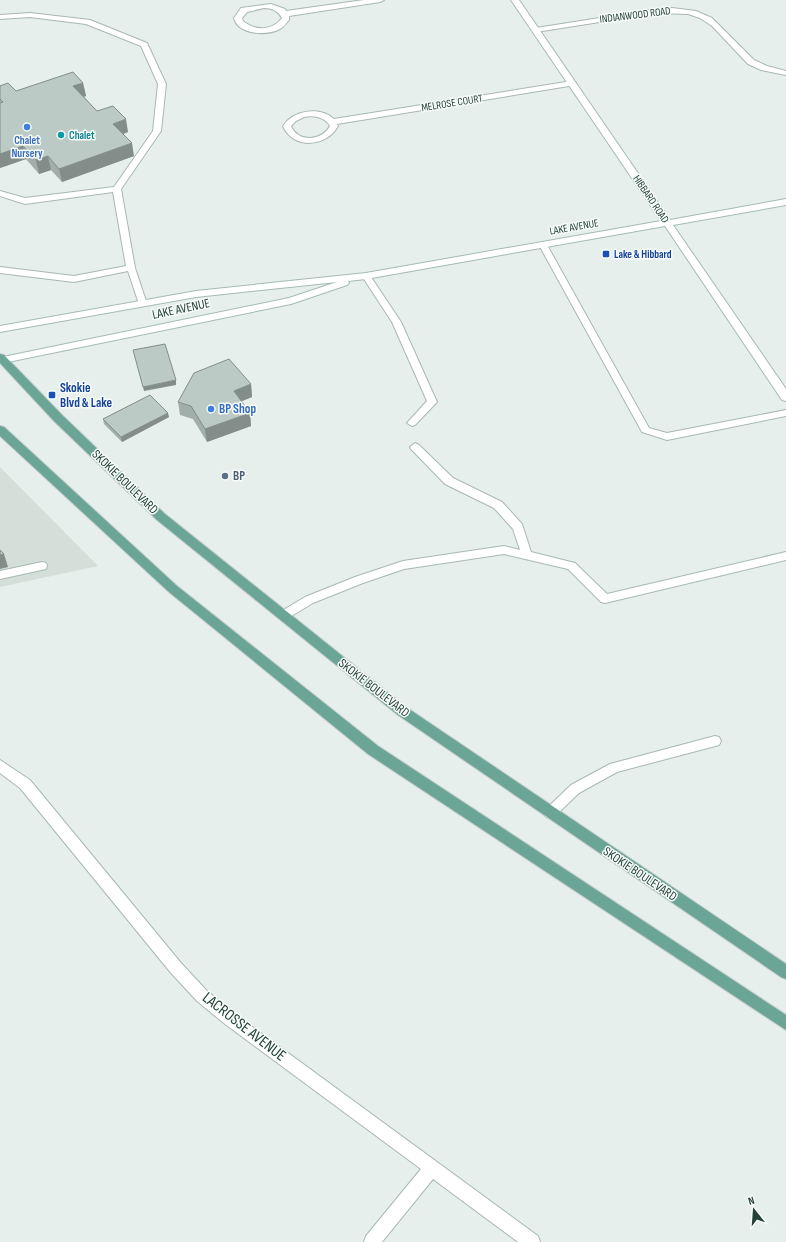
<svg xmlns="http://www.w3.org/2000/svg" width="786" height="1242" font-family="'Sofia Sans Condensed',sans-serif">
	<rect width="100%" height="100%" fill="#e6efeb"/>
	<path fill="#d4dfda" d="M0,467L98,566L0,587Z"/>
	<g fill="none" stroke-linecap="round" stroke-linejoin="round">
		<defs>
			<path id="lane" d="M30,13L90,20L147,43L166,84L161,131L121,189L135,268L147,304L146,306H140L139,304L128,271L74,282L0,273V267L74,276L126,266L113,192L25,204L0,196V191L25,198L114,187L153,131L158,84L141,46L86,24L30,17L0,19V15Z
				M543,242L547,245L649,428L667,433L786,410V416L667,440L642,432L539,245Z
				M366,273L369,274L401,322L437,402L415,425L412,426L407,423L427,401L392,322L362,276Z
				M415,443L419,445L453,478L502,502L522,524L531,552L575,563L607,594L786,552V560L605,603L601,602L568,569L504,554L404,569L363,583L313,603L288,618L284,619L280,618L279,615L280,612L305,597L355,577L403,561L504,546L520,550L513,529L494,508L445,484L411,449L410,447Z
				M42,562L46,563L47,566L46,569L0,579V571Z
				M715,736L719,737L721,741L719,745L617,772L579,793L554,817L550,818L546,817L544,813L546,809L571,785L610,764Z"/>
			<path id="street" d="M364,0H384L380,2L289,16V20C286,23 284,27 280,29C267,36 238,35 234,18L241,8L271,4L285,9L286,11ZM264,8C272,8 278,11 282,18C272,31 255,31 243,21L242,18L247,12Z
				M672,8L696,11L712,18L754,60L767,66L786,71V75L761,70L748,64L712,26L700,18L688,14L657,13L536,32L532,30L536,28L657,9Z
				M572,81L576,83L575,85L337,124L338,126C327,147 293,150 283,126C293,110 320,106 334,119ZM304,117C313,115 325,117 330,126C322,141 298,143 291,126L296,121Z
				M0,760L30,780L181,963L207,991L235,1014L538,1236L540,1242H518L433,1179L382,1242H364L366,1236L421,1169L225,1024L197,1001L171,973L20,788L0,773Z"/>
			<path id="secondary" d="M511,0H519L670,220L786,199V205L673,225L786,389V401L782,400L665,226L366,279L348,281L349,283L347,285L291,304L3,363H0V357H3L289,298L337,282L196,297L0,332V326L196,291L366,273L661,221Z"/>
			<path id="primary" d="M0,354L4,355L62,415L165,514L406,707L786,964V979L781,977L398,715L157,520L54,421L0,363Z
				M0,426L4,427L177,586L378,746L786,1015V1030L368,754L169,592L0,436Z"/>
		</defs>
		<use href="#lane" stroke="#a8b8b2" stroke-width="2"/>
		<use href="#street" stroke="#a8b8b2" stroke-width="2"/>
		<use href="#secondary" stroke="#a4bbb3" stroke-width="2"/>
		<use href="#primary" stroke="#c2cac8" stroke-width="2"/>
		<use href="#lane" fill="#fff" fill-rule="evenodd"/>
		<use href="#street" fill="#fff" fill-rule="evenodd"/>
		<use href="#secondary" fill="#fff" fill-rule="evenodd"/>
		<use href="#primary" fill="#6aa596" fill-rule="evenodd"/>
	</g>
	<path fill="#a1aea9" d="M83,83L86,96L84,97L97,111L128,132L123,134L134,156L62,182L51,170L39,174L26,159L0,168V86L16,91Z
		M251,384L252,397L241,401L250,413L251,426L207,442L193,419L180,415L178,402Z
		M169,417L122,442L104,424L103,419Z"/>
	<path fill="#838d89" d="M83,83L86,96L76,99L73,86Z
		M126,119L128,132L115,137L113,124Z
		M132,143L134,156L62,182L59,169Z
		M23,146L26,159L0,168V154Z
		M48,156L51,170L39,174L36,160Z
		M176,380V385L144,391L143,387Z
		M251,384L252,397L235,404L234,391Z
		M168,413L169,417L122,442L121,437Z
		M250,413L251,426L207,442L205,429Z
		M4,554L8,567L0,569V555Z"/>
	<path fill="#bbcac4" stroke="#838d89" d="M73,72L83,83L73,86L97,111L113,106L126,119L113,124L132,143L59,169L48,156L36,160L23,146L0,154V103L3,102L0,99V86L8,83L16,91Z
		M165,344L176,380L143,387L133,350Z
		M229,359L251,384L234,391L250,413L205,429L191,406L178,402L194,373Z
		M150,395L168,413L121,437L103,419Z
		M0,550L4,554L0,555Z"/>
	<g fill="#3f7fe0" stroke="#f7fbf9" stroke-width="1.5">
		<circle cx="27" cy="127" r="4"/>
		<circle cx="211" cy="409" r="4"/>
	</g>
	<circle fill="#0f9aa8" stroke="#f7fbf9" stroke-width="1.5" cx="61" cy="135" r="4"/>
	<g fill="#1a4fb4" stroke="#f7fbf9" stroke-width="1.5">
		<rect x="602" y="250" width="8" height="8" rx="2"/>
		<rect x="48" y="391" width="8" height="8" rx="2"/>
	</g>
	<circle fill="#5c6f8a" stroke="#f7fbf9" stroke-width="1.5" cx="225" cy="476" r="4"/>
	<g text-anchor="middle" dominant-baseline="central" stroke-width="3" stroke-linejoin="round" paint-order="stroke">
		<g font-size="11" fill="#24423a" stroke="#f7fbf9">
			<text transform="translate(635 15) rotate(-7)">INDIANWOOD ROAD</text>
			<text transform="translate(452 103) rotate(-9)">MELROSE COURT</text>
			<text transform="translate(651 199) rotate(56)">HIBBARD ROAD</text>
			<text transform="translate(574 227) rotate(-10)">LAKE AVENUE</text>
		</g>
		<g font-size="11" font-weight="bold" fill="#0d838f" stroke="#f7fbf9" text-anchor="start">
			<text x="69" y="135">Chalet</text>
		</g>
		<g font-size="11" font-weight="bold" fill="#366cbe" stroke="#f7fbf9">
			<text x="27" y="140">Chalet<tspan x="27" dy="13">Nursery</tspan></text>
		</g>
		<g font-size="11" font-weight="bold" fill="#164399" stroke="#f7fbf9" text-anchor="start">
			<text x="614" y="254">Lake &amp; Hibbard</text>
		</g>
		<g font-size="13" fill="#24423a" stroke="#f7fbf9">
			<text transform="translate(181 309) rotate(-12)">LAKE AVENUE</text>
			<text transform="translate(125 482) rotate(44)">SKOKIE BOULEVARD</text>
			<text transform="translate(374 688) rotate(38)">SKOKIE BOULEVARD</text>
			<text transform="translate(640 874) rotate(34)">SKOKIE BOULEVARD</text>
		</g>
		<g font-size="13" font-weight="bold" fill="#164399" stroke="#f7fbf9" text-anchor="start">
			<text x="60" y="388">Skokie<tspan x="60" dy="15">Blvd &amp; Lake</tspan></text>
		</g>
		<g font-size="13" font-weight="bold" fill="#366cbe" stroke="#f7fbf9" text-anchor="start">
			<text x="219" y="409">BP Shop</text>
		</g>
		<g font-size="13" font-weight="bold" fill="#4e5e75" stroke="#f7fbf9" text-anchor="start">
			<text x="233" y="476">BP</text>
		</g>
		<g font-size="16" fill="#24423a" stroke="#f7fbf9">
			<text transform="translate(244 1027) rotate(38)">LACROSSE AVENUE</text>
		</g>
	</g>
	<g transform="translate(754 1210) rotate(343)" stroke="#f7fbf9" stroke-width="3" paint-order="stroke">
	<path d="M0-3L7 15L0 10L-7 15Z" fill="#24423a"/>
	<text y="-6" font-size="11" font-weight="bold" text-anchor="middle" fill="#24423a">N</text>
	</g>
</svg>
